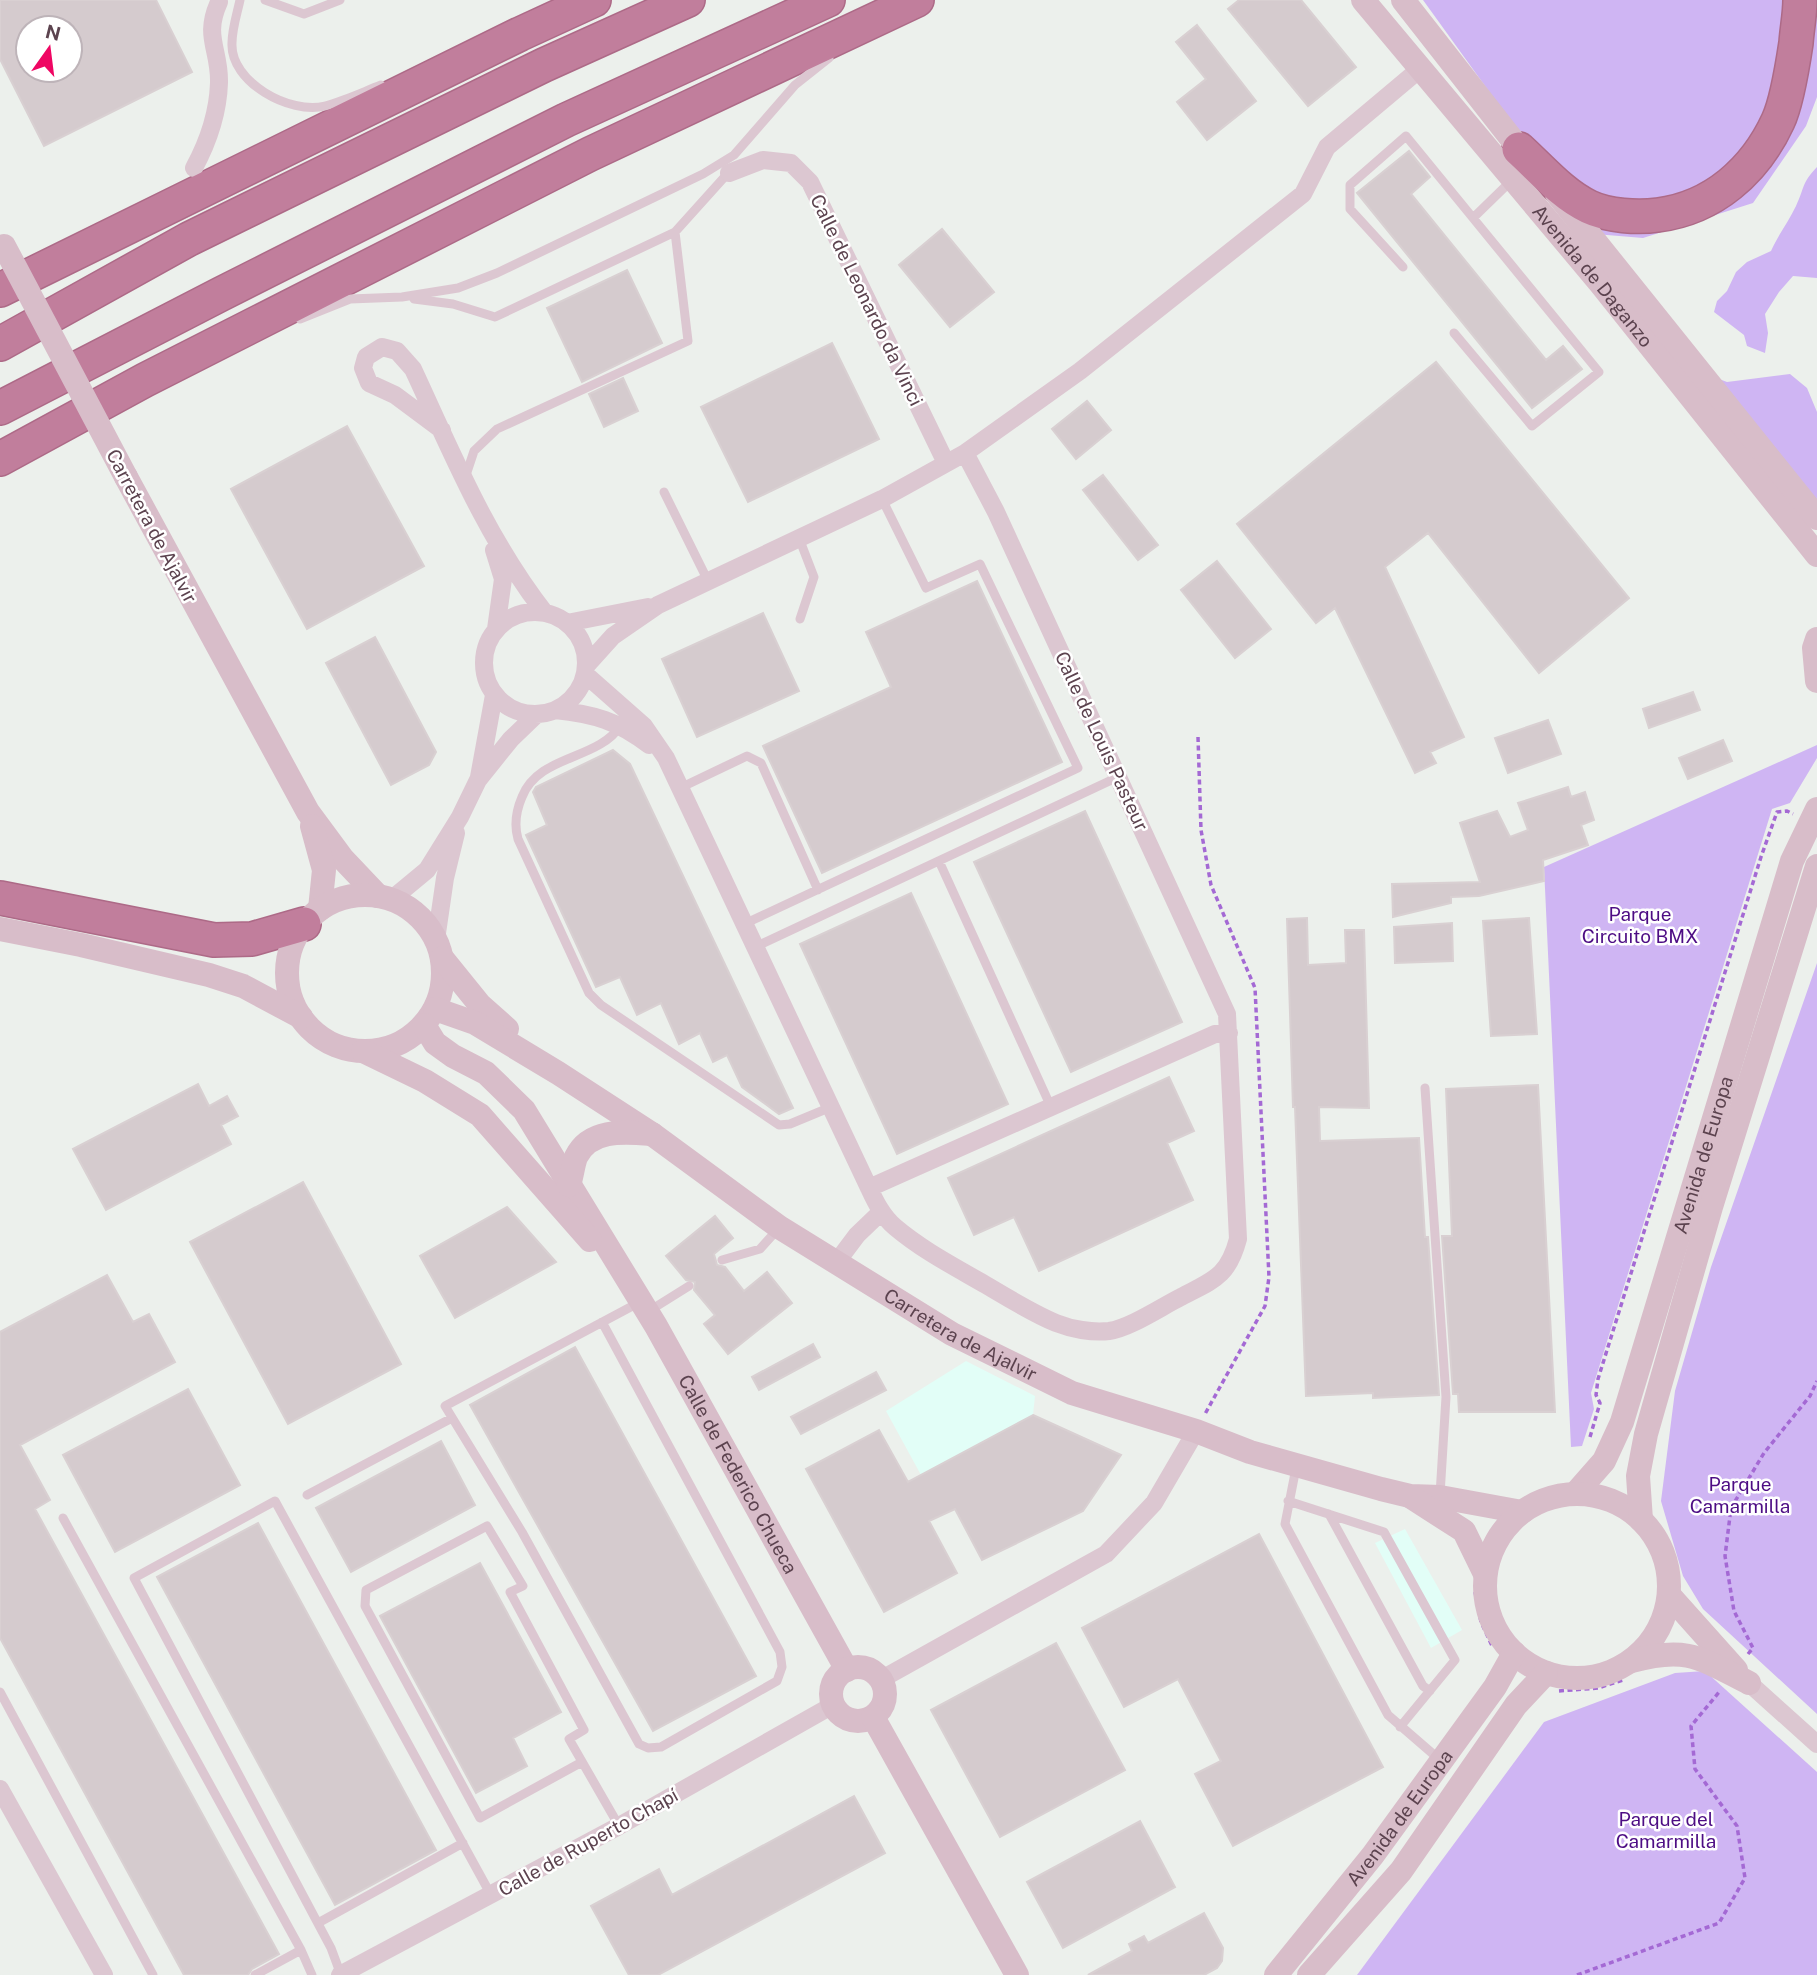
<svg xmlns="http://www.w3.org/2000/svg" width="1817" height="1975" font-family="'Public Sans',sans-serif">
	<rect width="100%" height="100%" fill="#ecf0ec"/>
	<path fill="#e2fef7" d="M966,1361L1035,1396L1033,1415L921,1475L886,1411Z
		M1405,1529L1462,1630L1431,1648L1375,1543Z"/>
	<path fill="#cfb5f3" d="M1423,0H1784L1781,53L1767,102L1749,144L1730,167L1693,192L1659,203L1628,202L1593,193L1529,147Z
		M1807,0H1817V97L1806,126L1753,203L1643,238L1595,234L1588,236L1685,342L1711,376L1727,382L1790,374L1807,388L1817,412V519L1583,245L1543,189C1556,197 1570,208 1585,213C1650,236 1725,218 1766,159C1797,115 1807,53 1807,0Z
		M1817,167V278L1793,276L1779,292L1765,314L1768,333L1765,353L1747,346L1744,335L1714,312L1717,301L1727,291L1736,272L1747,262L1771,251C1778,235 1789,221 1796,206C1805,187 1801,184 1817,167Z
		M1817,745V758L1790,803L1772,809L1591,1393L1594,1409L1582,1446L1571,1447L1544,867Z
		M1817,963V1714L1703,1609L1683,1576L1661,1501L1675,1391L1711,1267Z
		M1705,1671L1817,1772V1975H1357L1544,1722L1675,1673Z"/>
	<path fill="#d5cbce" stroke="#d9d0d2" stroke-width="2" fill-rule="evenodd" d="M0,0H156L192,72L44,146L0,59ZM28,28H70V70H28Z
		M1239,0H1301L1356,67L1308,106L1228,9Z
		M1197,25L1256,101L1207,140L1177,102L1206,79L1176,42Z
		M1409,151L1430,177L1411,194L1546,360L1563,346L1582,369L1532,408L1357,193Z
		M942,229L994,292L950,327L899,265Z
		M627,270L662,343L582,382L547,308Z
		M832,343L879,439L748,502L701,407Z
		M1436,362L1629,598L1539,673L1428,533L1385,567L1464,737L1430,752L1436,763L1415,773L1335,608L1316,623L1237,524Z
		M623,378L638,411L604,427L589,394Z
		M1087,401L1111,430L1076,459L1052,429Z
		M347,426L424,566L307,629L231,489Z
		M1103,475L1158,545L1138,560L1083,490Z
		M1217,561L1271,629L1235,658L1181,590Z
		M977,581L1062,762L822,873L763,746L891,687L866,632Z
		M763,613L799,691L697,737L662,659Z
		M375,637L436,752L429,765L391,785L326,663Z
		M1693,692L1700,710L1649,728L1643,709Z
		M1548,720L1561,754L1508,773L1495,738Z
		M1723,740L1732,761L1688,779L1679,758Z
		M613,750L630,764L793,1108L779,1114L742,1087L727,1055L713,1062L700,1033L679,1044L661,1003L637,1015L620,977L596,987L526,835L547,825L533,792L536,787Z
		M1568,787L1571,797L1585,792L1594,820L1581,825L1588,845L1543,860L1544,881L1479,896L1451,897V903L1393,917L1392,884L1480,882L1460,823L1497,811L1510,837L1528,830L1518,803Z
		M1085,811L1182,1022L1071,1072L974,862Z
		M911,893L1008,1104L897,1154L800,944Z
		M1307,918L1308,965L1346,963L1345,930H1364L1369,1108L1319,1107L1320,1141L1419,1138L1425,1237H1428L1439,1395L1373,1398V1393L1306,1396L1295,1107H1293L1287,919Z
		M1529,918L1537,1034L1491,1036L1483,921Z
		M1452,923L1453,961L1395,963L1394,927Z
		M1169,1077L1194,1131L1167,1143L1193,1200L1039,1271L1014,1217L974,1235L948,1178Z
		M198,1084L209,1106L227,1096L238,1116L221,1125L231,1144L106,1210L73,1149Z
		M1538,1085L1555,1412H1459L1458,1394H1453L1442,1236H1452L1446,1089Z
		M303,1182L401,1364L288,1424L190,1242Z
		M507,1207L556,1262L455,1318L420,1256Z
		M715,1216L733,1238L714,1254L717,1265L725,1267L744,1291L767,1272L792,1303L728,1354L704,1324L715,1315L694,1290L695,1282L686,1280L666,1256Z
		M107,1275L133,1322L149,1314L175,1362L20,1445L50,1500L35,1509L279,1954L252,1969L248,1975H184L0,1638V1332Z
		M813,1344L820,1357L759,1390L752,1377Z
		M575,1347L756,1676L653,1731L470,1405Z
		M876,1372L886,1390L801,1434L791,1417Z
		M188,1389L240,1485L115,1552L63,1455Z
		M1033,1415L1121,1455L1083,1511L982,1560L955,1509L929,1521L957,1573L884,1612L806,1469L879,1430L908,1482Z
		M441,1441L475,1505L351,1572L316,1508Z
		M258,1523L436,1850L335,1905L157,1577Z
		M1259,1534L1383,1767L1233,1846L1195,1774L1221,1761L1178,1679L1124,1707L1082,1628Z
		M480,1563L561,1712L513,1738L527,1766L476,1793L380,1616Z
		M1056,1643L1125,1770L1000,1837L931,1710Z
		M854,1796L885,1853L658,1975H629L591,1906L659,1869L672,1895Z
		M1140,1821L1175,1887L1063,1948L1027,1882Z
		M1204,1913L1223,1948L1222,1961L1217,1968L1204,1975H1088L1132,1951L1129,1944L1144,1936L1148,1943Z"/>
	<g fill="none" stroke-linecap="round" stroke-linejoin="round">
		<defs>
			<path id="highway" d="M1519,149C1541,169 1563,195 1589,207C1608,216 1638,218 1658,215C1713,208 1755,171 1778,121C1787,102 1793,63 1796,43C1797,29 1800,14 1800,0
				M0,290L520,34L594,0
				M0,344L189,239L544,65L688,0
				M0,408L221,294L566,120L828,0
				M0,459L145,380L590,154L917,0
				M0,898L214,940L252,939L304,924"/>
		</defs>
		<use href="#highway" stroke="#ad6a87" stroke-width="36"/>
		<path stroke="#a469d4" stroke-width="3.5" stroke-dasharray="5 3.5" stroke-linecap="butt" d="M1198,737L1201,830L1211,885L1255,988L1269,1277L1265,1306L1205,1414
			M1590,1437L1600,1403L1596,1395L1598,1379L1761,857L1777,812L1787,811L1793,814
			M1534,1496L1556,1487
			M1475,1592L1481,1622L1493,1648
			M1748,1654L1753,1648L1734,1611L1725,1556L1731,1508L1764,1453L1810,1396L1817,1381
			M1559,1691L1598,1688L1623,1680
			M1577,1975L1719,1923L1745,1878L1737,1826L1695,1769L1691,1726L1720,1691"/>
		<path stroke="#dcc7d1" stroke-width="9" d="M240,0C237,14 232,29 232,43C230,82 290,115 325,106C344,101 363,92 381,85
			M265,0L304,14L340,0
			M1403,267L1350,209V185L1406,136L1473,218L1511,181
			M414,299L453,304L495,317L675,232L729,172
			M300,319L350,299L402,297L458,288L497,273L703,174L734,155L795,85L829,58
			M1454,333L1532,426L1599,372L1473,218
			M465,478L474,451L497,429L688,341L675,232
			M664,492L708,581
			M799,538L814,577L800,619
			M621,725C598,761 539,754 522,797C516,811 514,825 518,839L589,993L601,1005L779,1125L790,1124L831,1107
			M680,788L747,756L761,763L818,890
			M939,861L1051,1107
			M744,924L1078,768L980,564L926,588L882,499
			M755,947L1118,777
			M1425,1088L1446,1397L1440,1495
			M722,1260L760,1249L778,1229
			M649,1311L689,1286
			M602,1322L780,1652L782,1667L777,1681L661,1747L648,1748L639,1744L522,1532L445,1406L640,1302
			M1296,1468L1285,1524L1388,1715L1440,1760
			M307,1495L452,1418
			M1288,1501L1384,1532L1455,1660L1400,1727
			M1329,1514L1423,1686L1430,1691
			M63,1518L301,1950L312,1975
			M0,1692L153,1975
			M582,1762L480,1818L365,1606L366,1590L487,1526L523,1586L510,1592L584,1730L569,1739L619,1826
			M318,1923L463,1843
			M255,1975L301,1950
			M341,1975L331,1948L134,1578L275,1501L491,1895"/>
		<path stroke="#dcc7d1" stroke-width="18" d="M194,168C208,142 218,113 219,83C220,49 203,37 219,2
			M729,173L763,160L791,163L810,182L946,463
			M442,430L395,395L369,383L363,368L366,357L382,347L397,351L413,369C452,453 487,539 545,613
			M494,550L503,579L496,629
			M484 663a51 51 0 1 1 102 0a51 51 0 1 1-102 0Z
			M567,623L648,607
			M586,666L613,636L658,605L882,499L965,453L1080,371L1303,194L1327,147L1421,68
			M585,674L644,726L666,758L869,1188C876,1203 883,1217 895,1227C922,1250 955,1267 986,1285C1008,1298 1032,1313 1056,1323C1071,1329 1092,1333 1109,1331C1130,1328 1161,1307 1181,1297C1213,1280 1228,1277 1238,1239L1227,1014L996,512L965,453
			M555,710C594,714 618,721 649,745
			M479,777L494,695
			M392,899L427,870L460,817L478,780L511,739L537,714
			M436,940L445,878L456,833
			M869,1188L1215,1034L1229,1033
			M836,1263L857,1235L881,1212
			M880,1680L1106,1554L1154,1503L1196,1431
			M1749,1683L1817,1744
			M0,1789L104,1975
			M340,1975L619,1826L833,1705"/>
		<g stroke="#d8bdc9" stroke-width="24">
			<path id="s1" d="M1363,0L1600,283L1817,555"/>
			<path d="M1403,0L1529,161"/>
			<path d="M1557,194L1817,518"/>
			<path d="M126,477L308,812L342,858L378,896"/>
			<path d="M1817,639L1814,648L1817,681"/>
			<path d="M312,826L324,870L320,909"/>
			<circle cx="365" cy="973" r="78"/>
			<path d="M0,929L81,945L209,975L243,986L301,1017"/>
			<path d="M442,958L480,1005L507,1029"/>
			<path id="s2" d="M435,1009L475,1023L558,1073L652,1134L779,1227L952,1334L1072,1393L1196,1431L1250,1452L1381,1489L1410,1496L1440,1497L1522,1512"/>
			<path id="s3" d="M424,1025L435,1043L453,1056L486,1073L524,1110L656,1326L847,1670"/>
			<path d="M363,1051L425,1081L480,1115L590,1240"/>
			<path d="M569,1185C572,1176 573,1165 576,1157C590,1128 625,1132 652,1134"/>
			<path id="s4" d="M1575,1494L1604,1461L1622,1422L1792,861L1817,809"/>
			<circle cx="1577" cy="1586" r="92"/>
			<path d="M1411,1497L1464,1531L1485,1574"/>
			<path d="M1641,1520L1638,1476L1646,1434L1711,1207L1817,866"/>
			<path d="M1669,1595L1736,1670"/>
			<path d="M1632,1661C1687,1646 1700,1658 1749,1683"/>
			<circle cx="858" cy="1694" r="27"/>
			<path d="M873,1717L1017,1975"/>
			<path id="s5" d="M1276,1975L1373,1855L1495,1687L1514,1653"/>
			<path d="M1309,1975L1401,1871L1516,1705L1546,1673"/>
		</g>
		<use href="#highway" stroke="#c17e9c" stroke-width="33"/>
		<path stroke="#d8bdc9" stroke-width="24" d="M4,246L126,477"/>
	</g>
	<g text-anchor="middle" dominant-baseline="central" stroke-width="5" stroke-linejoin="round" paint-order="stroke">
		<g font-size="19" fill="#5c434f" stroke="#fff">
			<text stroke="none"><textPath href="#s1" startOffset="359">Avenida de Daganzo</textPath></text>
			<text transform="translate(867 300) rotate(64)">Calle de Leonardo da Vinci</text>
			<text transform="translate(152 526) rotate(62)">Carretera de Ajalvir</text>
			<text transform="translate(1102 741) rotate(65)">Calle de Louis Pasteur</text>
			<text stroke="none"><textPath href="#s4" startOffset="366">Avenida de Europa</textPath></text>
			<text stroke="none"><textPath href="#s2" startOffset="620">Carretera de Ajalvir</textPath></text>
			<text stroke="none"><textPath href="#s3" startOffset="556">Calle de Federico Chueca</textPath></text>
			<text stroke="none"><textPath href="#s5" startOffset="200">Avenida de Europa</textPath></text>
			<text transform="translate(588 1842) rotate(-29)">Calle de Ruperto Chapí</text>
		</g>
		<g font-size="19" fill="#4d0d84" stroke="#fff">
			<text x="1640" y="914">Parque<tspan x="1640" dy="22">Circuito BMX</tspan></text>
			<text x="1740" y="1484">Parque<tspan x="1740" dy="22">Camarmilla</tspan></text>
			<text x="1666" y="1819">Parque del<tspan x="1666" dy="22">Camarmilla</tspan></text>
		</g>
	</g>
	<g transform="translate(49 49) rotate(14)"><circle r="33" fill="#ffffff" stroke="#beb4b9" stroke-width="2"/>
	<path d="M0-5L12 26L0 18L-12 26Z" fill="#ef0663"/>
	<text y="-10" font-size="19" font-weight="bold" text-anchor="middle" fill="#5c434f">N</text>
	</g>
</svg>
